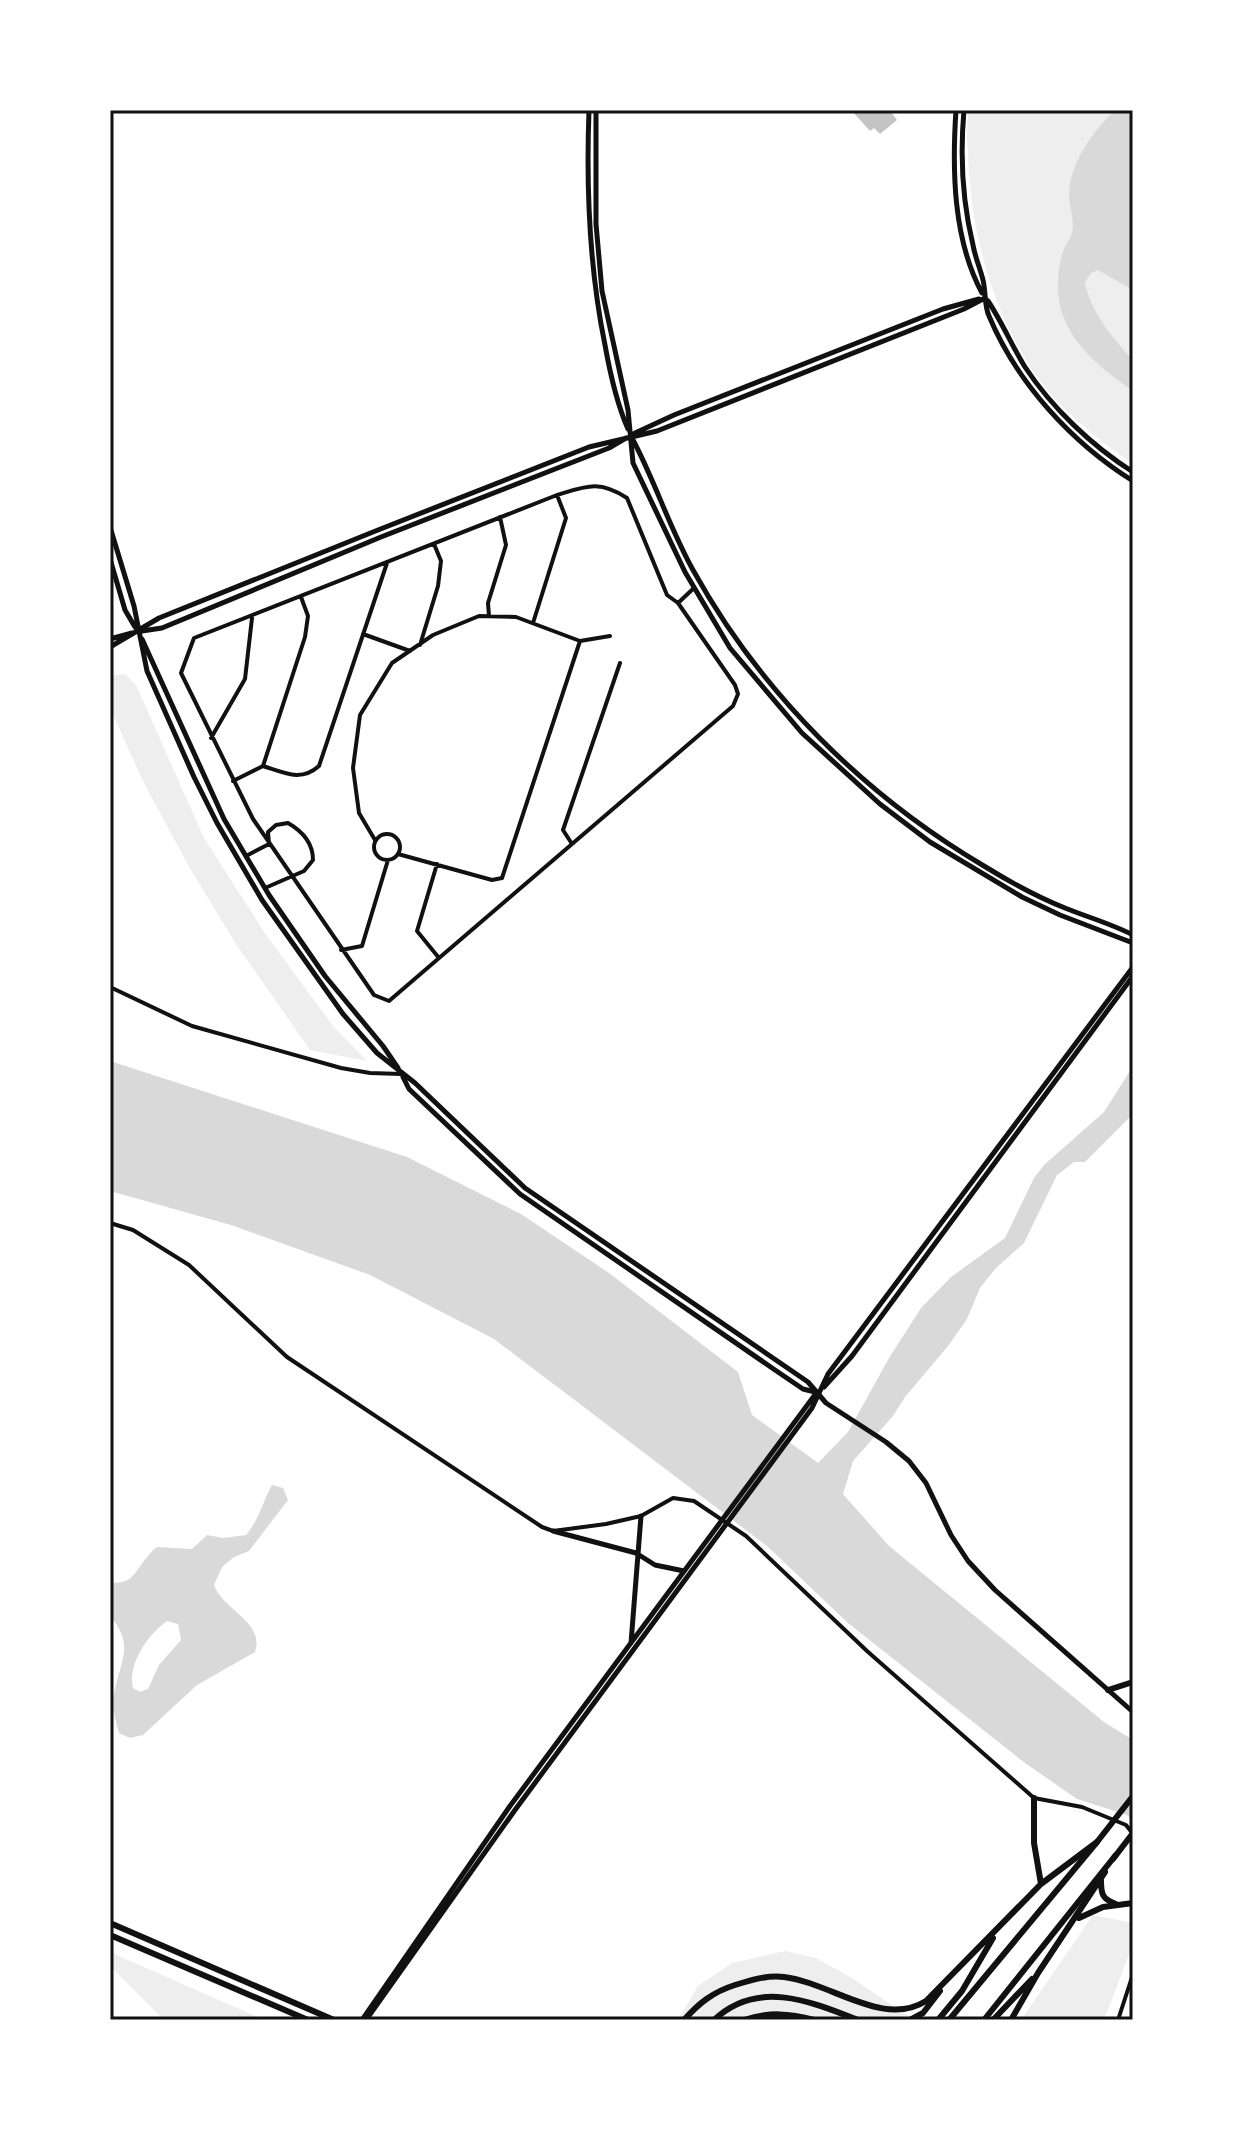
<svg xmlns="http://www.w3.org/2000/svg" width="1243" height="2130" font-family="Roboto,sans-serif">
	<rect width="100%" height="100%" fill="#fff"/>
	<path fill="#eee" d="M969,110H1133V464C1096,438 1056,407 1031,368C990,305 970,227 968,153C967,138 966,124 969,110Z
		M125,674L136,685L204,838L266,935L333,1026L367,1061L310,1050L236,944L188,865L144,783L110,708V676Z
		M1093,1915L1133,1923V1944L1104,2020H1021Z
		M785,1951L816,1958L852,1978L914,2020H678L698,1986L732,1963Z
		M110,1952L264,2020H164L110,1966Z"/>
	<path fill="#d9d9d9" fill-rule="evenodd" d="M1116,110H1133V290L1098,270L1091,273L1085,282C1090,311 1113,339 1133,360V391C1083,356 1045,321 1062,255C1064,246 1070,240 1072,232C1075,221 1069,206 1069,195C1069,165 1094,128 1116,110Z
		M110,1061L407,1157L521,1214L609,1273L738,1372L752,1415L818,1463L848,1432L889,1358L921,1308L951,1277L1005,1238L1034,1178L1044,1165L1104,1112L1133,1066V1114L1085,1162H1074L1057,1175L1024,1243L996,1268L980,1288L967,1319L948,1346L905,1397L893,1416L853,1461L843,1494L889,1546L1104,1722L1133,1740V1821L1127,1815L1077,1799L1025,1763L848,1623L767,1546L494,1339L370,1275L231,1225L110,1191Z
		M272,1485L283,1488L288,1500L249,1551L234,1557L222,1567L214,1585C223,1610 265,1622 255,1652L197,1685L143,1735L130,1738L119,1733C116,1721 111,1707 114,1695C119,1662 136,1646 110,1616V1582C137,1587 136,1563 157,1547L192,1549L207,1535L223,1538L246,1535C259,1520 262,1503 272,1485ZM167,1621L178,1624L181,1640L159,1665L148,1689L140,1692L133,1688C127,1665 148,1634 167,1621Z"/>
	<path fill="#c4c4c4" d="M851,110H893L891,112L897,120L880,134L874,128L870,131Z"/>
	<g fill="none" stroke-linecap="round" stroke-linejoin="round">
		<path stroke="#111" stroke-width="4" d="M678,603L667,595L627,498C599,480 587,486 557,495L194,638L181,673L253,819L374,995L389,1001L733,706L738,694L735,685L678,603L694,588
			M489,616L488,603L506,545L500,517
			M533,623L566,518L557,495
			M363,634L410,651
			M420,645L438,586L441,561L434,544
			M211,738L245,679L252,618
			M263,766L305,637L308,616L301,597
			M233,781L263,766C285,773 301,782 319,766L387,563
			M374 847a13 13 0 1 1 26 0a13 13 0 1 1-26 0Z
			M375,840L359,813L353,768L360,715L392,663L433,635L479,616L516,617L580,641L610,636
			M572,844L563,830L620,663
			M398,854L492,880L502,878L580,641
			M246,856L269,844L268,832L276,825L288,823C302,831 313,843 313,860L304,871L265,888
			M437,864L417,931L439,958
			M341,950L362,946L388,860
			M110,987L192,1026L341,1068L370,1073L401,1074
			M110,1223L133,1230L189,1265L287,1357L542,1527L553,1531L606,1524L641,1516L673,1498L694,1501L746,1536L867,1651L1034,1798L1082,1807L1126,1825L1133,1834
			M1118,2020L1133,1974"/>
		<path stroke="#111" stroke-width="5" d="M956,110C952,170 953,239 982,293
			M964,110C960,155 962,200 973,245C975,257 980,268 983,280C986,292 984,305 989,316C1017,383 1072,443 1133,481
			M988,301C1002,322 1012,346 1025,367C1052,408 1092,446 1133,472
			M824,1387L852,1356L1133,976
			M553,1531L636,1553L655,1565L684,1571
			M631,1643L641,1516
			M362,2020L510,1806L814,1396
			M366,2020L515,1810L812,1408L828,1374L1133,967"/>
		<path stroke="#111" stroke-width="5" d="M589,110C586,190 589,267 605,345C610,373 616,402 628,429
			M596,110V224L602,291L628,410L633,463L685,572L730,648L802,733L880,804L930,842L1022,897L1060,915L1133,943
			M635,433L674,415L943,309L979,299
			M632,438C655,481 669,527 693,570C761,693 864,795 984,866C1010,882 1037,897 1065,908C1087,917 1112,924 1133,935
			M110,527L134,606L147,671L194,777L217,823L262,900L343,1014L377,1053L415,1083L525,1188L808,1382L826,1403L886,1442L909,1461L926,1483L951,1535L968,1561L995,1590L1133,1712
			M110,559L125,610L135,627
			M142,631L162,628L381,537L609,448L626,438
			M110,639L132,633
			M142,639L224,819L269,895L325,976L383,1046L398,1068
			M110,647L159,618L378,530L589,447L657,431L964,309L985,298
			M403,1077L409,1089L520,1194L775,1370L803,1389L815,1392"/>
		<path stroke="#111" stroke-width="6" d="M1108,1690L1133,1682
			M1034,1798V1843L1041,1884
			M1113,1859L1133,1833
			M1101,1880C1101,1894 1102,1899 1116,1904
			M1079,1918L1103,1907L1133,1903
			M110,1923L334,2020
			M110,1935L308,2020
			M684,2020C699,2003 713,1992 735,1985C751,1980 767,1975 784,1977C832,1983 883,2028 926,2001L1041,1884L1097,1842L1133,1796
			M714,2020C757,1979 810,2001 858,2020
			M910,2020L923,2013L940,1991
			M938,2020L962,1991L993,1938
			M993,2020L1032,1979
			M1011,2020L1038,1973L1105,1872"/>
		<path stroke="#111" stroke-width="6" d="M744,2020C769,2012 789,2013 814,2020
			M949,2020L1097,1842
			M984,2020L1115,1856"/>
	</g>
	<rect width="1243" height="2130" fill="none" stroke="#ffffff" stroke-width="224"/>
	<rect x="112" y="112" width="1019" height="1906" fill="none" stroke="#111" stroke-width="3"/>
</svg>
